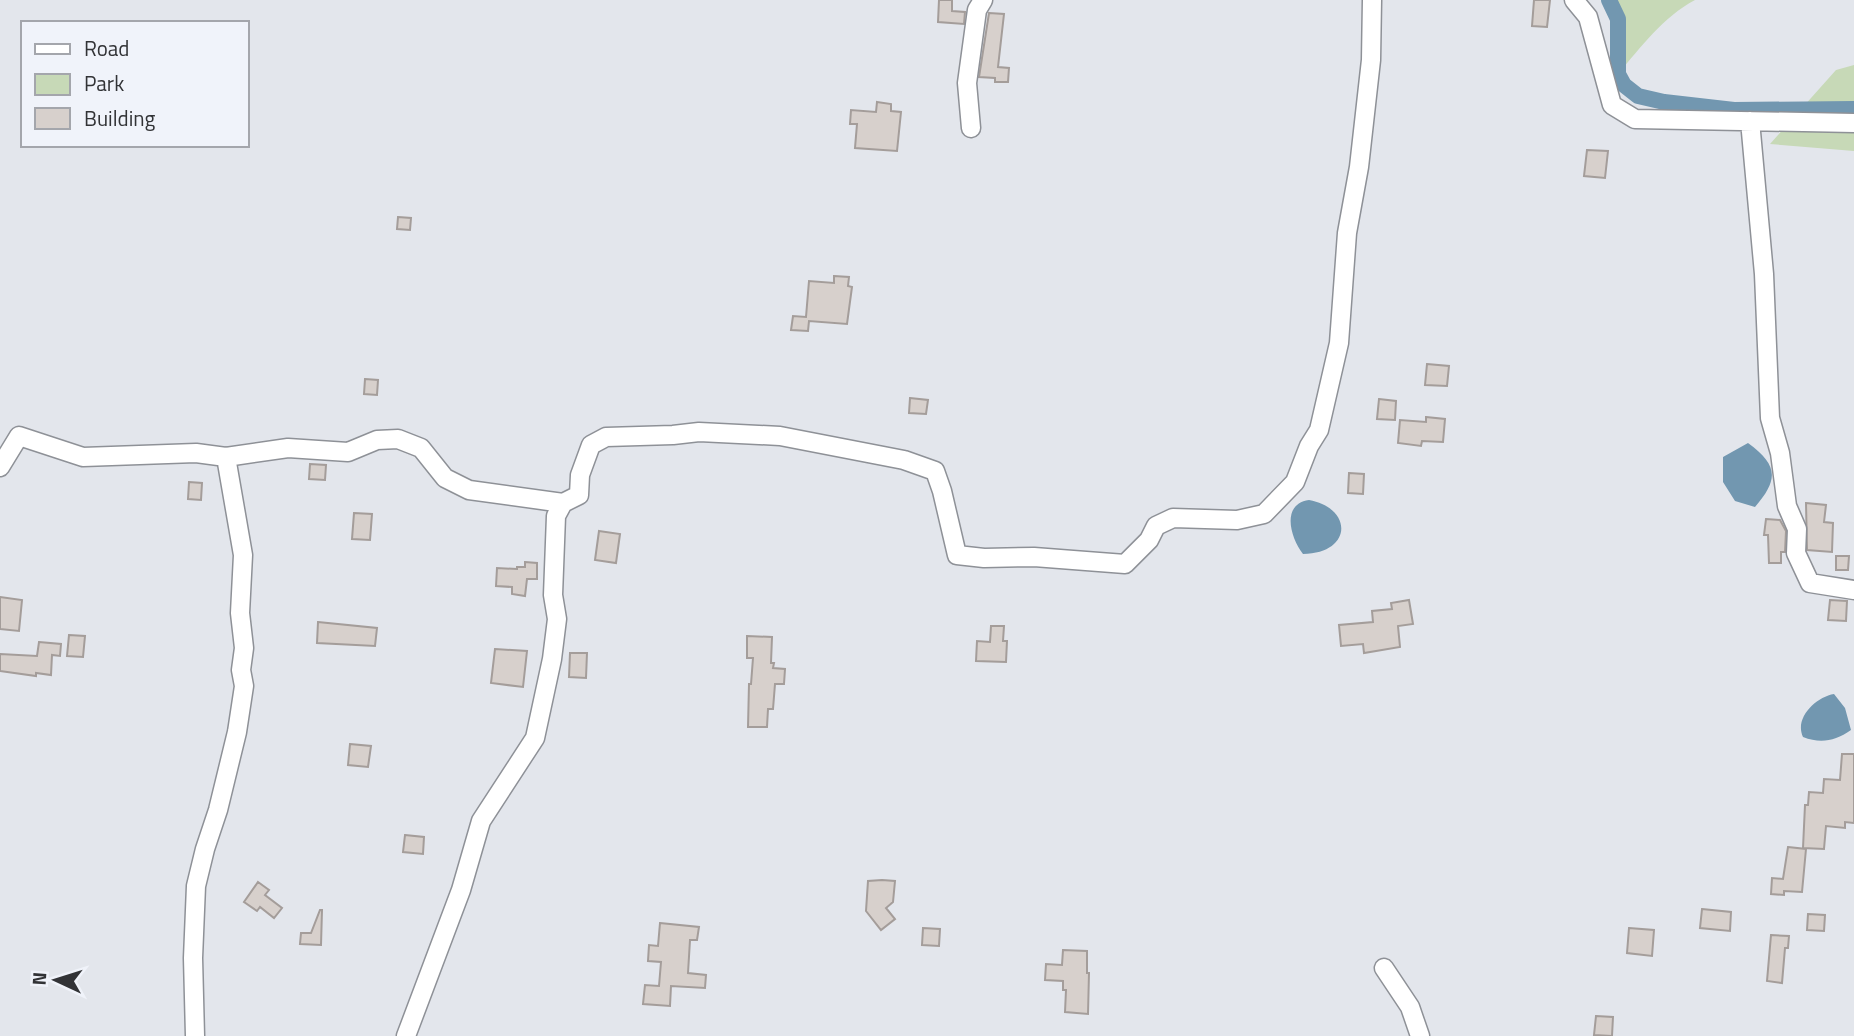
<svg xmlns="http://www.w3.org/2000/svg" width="1854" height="1036" font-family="'Titillium Web',sans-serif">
	<rect width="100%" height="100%" fill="#e3e6ec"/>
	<path fill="#c7d9b7" d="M1612,0H1695C1663,17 1641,47 1618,74Z
		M1854,65V151L1770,144L1836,70Z"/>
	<path fill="#7297b0" d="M1748,443C1778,465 1779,479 1755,507L1735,501L1723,482V457Z
		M1309,500C1353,508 1353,553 1303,554C1290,537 1281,504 1309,500Z
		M1834,694L1845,708L1851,730C1835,741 1821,744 1803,737C1794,718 1816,697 1834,694Z"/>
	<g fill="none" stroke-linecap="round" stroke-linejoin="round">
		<path stroke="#7297b0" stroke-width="16" d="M1609,0L1618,19V74L1624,85L1638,96L1664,102L1734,110L1854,109"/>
	</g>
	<path fill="#d7d0cc" stroke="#a49d9a" stroke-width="2" d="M939,0H952V11L965,12L964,24L938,22Z
		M1534,0H1550L1547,27L1532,26Z
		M989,13L1004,14L998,67L1009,68L1008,82H995V78L979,77Z
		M877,102L891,104V111L901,112L897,151L855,148L857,124H850L851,110L876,112Z
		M1587,150L1608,151L1605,178L1584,176Z
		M398,217L411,218L410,230L397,229Z
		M834,276L849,277L848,286L852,287L847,324L809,321L808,331L791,330L793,316L806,317L809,281L834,283Z
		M1427,364L1449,366L1447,386L1425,385Z
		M365,379L378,380L377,395L364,394Z
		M910,398L928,400L926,414L909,413Z
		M1379,399L1396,401L1395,420L1377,419Z
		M1426,417L1445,419L1443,442L1422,441L1421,446L1398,443L1400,420L1426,422Z
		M310,464L326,465L325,480L309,479Z
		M1349,473L1364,474L1363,494L1348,493Z
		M189,482L202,483L201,500L188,499Z
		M1806,503L1826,505L1824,522L1833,523L1832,552L1807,550Z
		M354,513L372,514L370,540L352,539Z
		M1766,519L1780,520L1786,531L1785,552H1781V563H1769L1768,535H1764Z
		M599,531L620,534L616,563L595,560Z
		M1836,556H1849L1848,570H1836Z
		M525,562L537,563V579H527L525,596L512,594V587L496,586L497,568L517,569V567H525Z
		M0,597L22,600L19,631L0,629Z
		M1409,600L1413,624L1398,626L1400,647L1364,653L1363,644L1341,646L1339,625L1373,622L1372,611L1392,609L1391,603Z
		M1830,600L1847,601L1846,621L1828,620Z
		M318,622L377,628L375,646L317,643Z
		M991,626H1004L1003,641H1007L1006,662L976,661L977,641L990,642Z
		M69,635L85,636L83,657L67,656Z
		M747,636L772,637L771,663H774L773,668L785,669L784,684H775L773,709H768L767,727H748L749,684H751L753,658H747Z
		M39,642L61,644L60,656L52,655L51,675L36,673V676L0,671V654L37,656Z
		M495,649L527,651L523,687L491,683Z
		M570,653H587L586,678L569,677Z
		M350,744L371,746L368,767L348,765Z
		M1842,754H1854V823L1845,822V828L1826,826L1824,849L1803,848L1805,805H1808L1809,792L1823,793L1824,779L1840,780Z
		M405,835L424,837L423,854L403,852Z
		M1788,847L1806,849L1802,892L1784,891V895L1771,894L1772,878L1783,879Z
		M882,880L895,881L893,902L886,908L895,919L881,930L866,911L868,881Z
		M258,882L269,890L265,895L282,908L274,918L260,907L257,911L244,902Z
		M1702,909L1731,912L1730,931L1700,928Z
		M320,910H322L321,945L300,944L301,933H311Z
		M1808,914L1825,915L1824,931L1807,930Z
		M660,923L699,927L697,940H690L688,973L706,975L705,988L671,986L670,1006L643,1004L645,985L659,986L661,962L648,961L649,945L658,946Z
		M923,928L940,929L939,946L922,945Z
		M1629,928L1654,930L1652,956L1627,953Z
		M1771,935L1789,936L1788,948H1785L1782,983L1767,981Z
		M1063,950L1087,951V973H1089L1088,1014L1065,1012L1066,990H1063V981L1045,980L1046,964L1062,965Z
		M1596,1016L1613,1017L1612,1036L1594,1035Z"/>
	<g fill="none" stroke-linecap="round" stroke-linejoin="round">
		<defs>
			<path id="minor" d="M1574,0L1588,17L1612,105L1635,119L1854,123
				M1750,121L1764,274L1770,418L1780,453L1787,506L1797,529L1796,553L1810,583L1854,590
				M971,128L967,83L977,10L983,0
				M0,467L19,436L83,457L196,453L226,457
				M1384,968L1410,1007L1420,1036
				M195,1036L193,958L196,886L205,849L218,810L237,732L244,686L241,670L244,648L240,613L243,555L226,457L288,448L348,452L377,440L398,439L421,448L445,478L469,490L563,503L579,495L580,475L591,445L606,437L673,435L699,432L780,436L904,460L935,471L942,491L957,555L984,558L1034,557L1125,564L1149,540L1156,526L1173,518L1237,520L1264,514L1295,482L1309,446L1319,430L1339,343L1347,233L1359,167L1371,60L1372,0
				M406,1036L461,890L481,821L535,738L552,659L557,619L553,595L556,516L563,503"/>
		</defs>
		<use href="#minor" stroke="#8e9197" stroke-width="21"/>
		<use href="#minor" stroke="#fff" stroke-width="18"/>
	</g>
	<rect x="21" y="21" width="228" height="126" fill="#f0f3fa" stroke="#a4a6ac" stroke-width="2"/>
	<rect x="35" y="44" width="35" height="10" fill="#ffffff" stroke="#a4a6ac" stroke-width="2"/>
	<text x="84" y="56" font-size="21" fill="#323336">Road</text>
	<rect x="35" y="74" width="35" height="21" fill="#c7d9b7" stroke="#a4a6ac" stroke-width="2"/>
	<text x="84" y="91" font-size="21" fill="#323336">Park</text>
	<rect x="35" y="108" width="35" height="21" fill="#d7d0cc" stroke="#a4a6ac" stroke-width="2"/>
	<text x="84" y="126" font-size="21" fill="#323336">Building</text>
	<g transform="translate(56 980) rotate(274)" stroke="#f0f3fa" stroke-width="5" paint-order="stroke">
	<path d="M0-5L12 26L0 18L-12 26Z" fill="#323336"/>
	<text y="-10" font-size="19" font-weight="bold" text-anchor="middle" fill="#323336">N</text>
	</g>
</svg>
